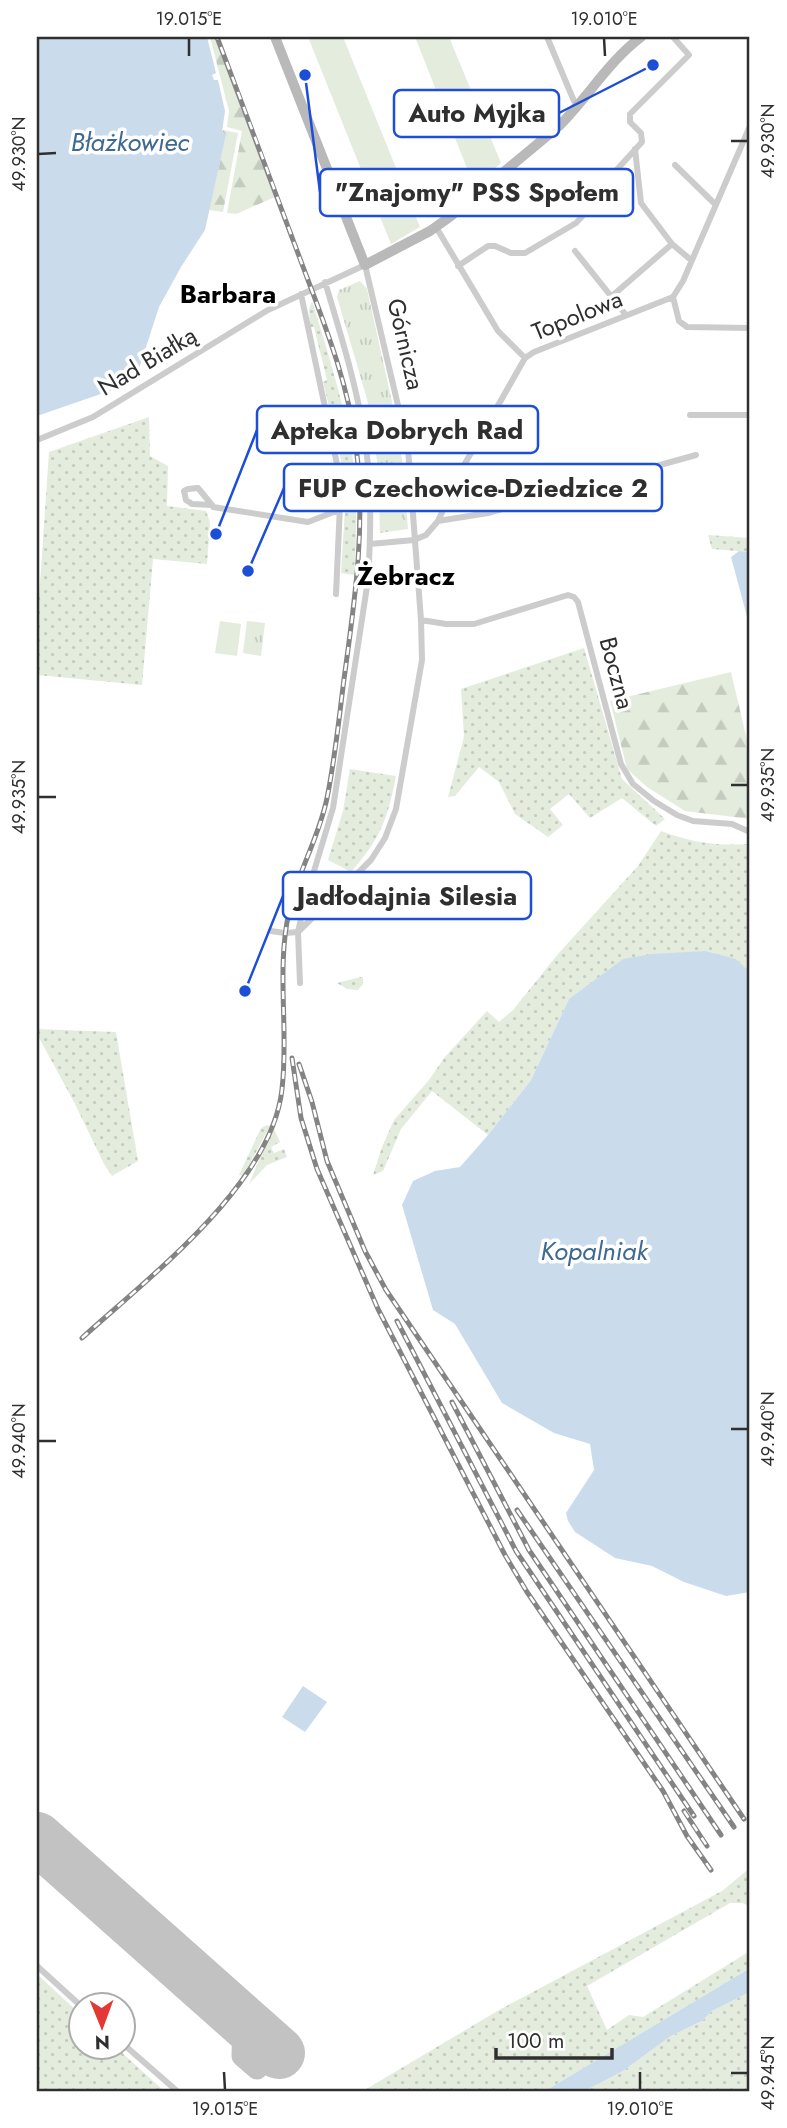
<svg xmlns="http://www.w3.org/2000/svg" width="787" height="2128" font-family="Jost,sans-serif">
	<defs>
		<pattern id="grass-dots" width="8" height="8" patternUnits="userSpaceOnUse" patternTransform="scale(1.75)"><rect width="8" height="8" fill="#e4ecde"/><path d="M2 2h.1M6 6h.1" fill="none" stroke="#c4cbbf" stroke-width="1.8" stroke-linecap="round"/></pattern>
		<pattern id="forest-firs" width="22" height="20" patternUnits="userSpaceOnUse" patternTransform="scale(1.75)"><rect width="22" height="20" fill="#e4ecde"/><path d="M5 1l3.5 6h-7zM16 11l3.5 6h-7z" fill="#c4cbbf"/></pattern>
		<pattern id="park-tufts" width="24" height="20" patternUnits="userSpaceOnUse" patternTransform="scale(1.75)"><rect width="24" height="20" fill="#e4ecde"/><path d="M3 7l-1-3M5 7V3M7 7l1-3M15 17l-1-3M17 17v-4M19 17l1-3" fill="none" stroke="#c4cbbf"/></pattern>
	</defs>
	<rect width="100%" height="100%" fill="#fff"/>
	<path fill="url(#grass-dots)" d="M312,301C327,349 342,397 351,446C358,489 357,532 354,575L341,573L345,509L340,452L323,382L327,380L314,327H310L309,309Z
		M149,417L150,456L168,466L167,506L206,511L210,522L207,564L153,559L142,685L37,675V627L49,452Z
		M708,535L750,538V552L712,549Z
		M584,648L622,779L665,819L656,826L622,798L590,818L569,794L550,809L563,825L548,837L515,814L499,782L479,767L455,796L448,797L464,737L461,689Z
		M350,769L396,776C388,819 380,839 351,872L328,860L343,811Z
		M661,831C694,843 715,846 750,844V972L736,959L569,999L531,1080L488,1135L432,1091L401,1129L383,1171L373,1175L382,1147L394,1120L429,1080L444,1058L487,1011L499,1022L513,1010L558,954L638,866Z
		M361,977L363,978V984L358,990L347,989L337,983Z
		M37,1029L116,1032L138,1161L112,1176L104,1164L74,1102L37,1034Z
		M267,1125L270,1126L243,1176L239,1175L261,1128Z
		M273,1127L280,1142L271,1147L274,1153L284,1149L287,1157L267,1165L249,1184Z
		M750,1868V1907L743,1903H730L587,1986L607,2030L629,2015L643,2017L750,1951V1968L545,2091H363L499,2010L722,1891Z
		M37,1974L80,2014V2048H117L164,2091H37Z
		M750,1992V2091H585L623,2071L671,2036L702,2021L712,2011Z"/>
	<path fill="url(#forest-firs)" d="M210,37H216L275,197L236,214L227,213L242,131L227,127L229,111Z
		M223,130L238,133L223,212L209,210L226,135L222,132Z
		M731,672L750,753V819L685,811L647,787L627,769L610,701Z"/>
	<path fill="url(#park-tufts)" d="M360,281L367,289L394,411L402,460L408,529L380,533L378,467L367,399L337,297L339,290Z
		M247,621L265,623L261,656L243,653Z"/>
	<path fill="#e4ecde" d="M308,37H343L420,227L391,244Z
		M415,37H449L501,163L474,186Z
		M220,621L241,624L237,656L215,653Z"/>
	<path fill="#cadcec" d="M37,37H207L216,73L212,75L214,80H218L225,111L222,132L226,135L205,230L181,267L159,307L137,375L132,380L121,387L37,416Z
		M739,551L750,552V628L731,557Z
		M705,951L736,959L750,972V1592L726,1596L684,1582L652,1566L615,1558L575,1532L568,1521L566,1513L594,1470L590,1444L554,1433L502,1403L455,1324L433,1310L402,1205L413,1181L435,1171L460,1167L488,1135L531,1080L569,999L623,959L652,954Z
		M303,1686L327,1702L305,1732L282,1717Z
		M750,1968V1992L712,2011L702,2021L671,2036L623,2071L585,2091H545Z"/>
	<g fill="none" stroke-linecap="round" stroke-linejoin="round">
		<path stroke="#c2c2c2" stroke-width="21" d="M243,2020L242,2056L257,2069L275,2051"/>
		<path stroke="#c2c2c2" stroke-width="52" d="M37,1838L279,2053"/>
		<path stroke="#ccc" stroke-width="6" d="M547,37L574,101L579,105
			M635,149L641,203L672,244L691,260
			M675,165L716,205
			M508,169C522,181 573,196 593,203
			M436,227L498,331L525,358
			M575,251L626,315
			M458,266L488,246H495L511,253H525L576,223L590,208L601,187L642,142L641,133L630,122V114L689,55L673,37
			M301,294L341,483L336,594
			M612,296L672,244
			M673,297L679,321L687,327L750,328
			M690,415H750
			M37,440L93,417L268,310L365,265L408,448L421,620L422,660L396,809L385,838L371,860L298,932
			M212,505L198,488L188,489L184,491L186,500L192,504L212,505L213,507L308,522L339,510
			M438,521L488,513L696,455
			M370,544L414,540L426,535L438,521L463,467L525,358L534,352L673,297L683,281L750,126
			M421,620L446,624H474L568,595L574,597L578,602L621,764L633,784L654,801L677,815L693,821L732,824L750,832
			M271,931L285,933L298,932
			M300,983L298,932L305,901L333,808L368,580C371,531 372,483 364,434C356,383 340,332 325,282
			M37,1966L81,2006
			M122,2043L177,2091"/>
		<path stroke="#b9b9b9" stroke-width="10" d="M275,37L365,265L430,231L451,216L559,126C588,97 609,61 641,37"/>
		<defs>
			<path id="rail" d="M292,1058L301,1118L317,1169L378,1309L505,1555L527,1592L663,1791L687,1836L711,1870
				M299,1064L312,1102L327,1161L365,1251L386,1290L744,1819
				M397,1321L516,1551L694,1816
				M82,1338C149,1277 272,1184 282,1089C289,1030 276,970 289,912C297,873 319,838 327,798C335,759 339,718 344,679C355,599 366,526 356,446C348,380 322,318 299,256C272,183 245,110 217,37
				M452,1402L529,1550L721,1835
				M517,1510L734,1827
				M684,1811L707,1846"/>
		</defs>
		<use href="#rail" stroke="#848484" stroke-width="5"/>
		<use href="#rail" stroke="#fff" stroke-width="2.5" stroke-dasharray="8" stroke-linecap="butt"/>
	</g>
	<path fill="none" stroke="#2f2f2f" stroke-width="2.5" d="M189,38V56M604,38L605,56M731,141H748M38,154L56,153M731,785H748M38,797H56M731,1429H748M38,1441H56M224,2072L225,2090M640,2072V2090M731,2073H748"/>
	<g text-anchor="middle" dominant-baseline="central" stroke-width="7" stroke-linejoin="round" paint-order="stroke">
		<g font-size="24" fill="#2f2f2f" stroke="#fff">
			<text transform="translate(577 315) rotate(-22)">Topolowa</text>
			<text transform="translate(406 344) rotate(77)">Górnicza</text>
			<text transform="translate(147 361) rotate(-31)">Nad Białką</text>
			<text transform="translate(617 673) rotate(75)">Boczna</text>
		</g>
		<g font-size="26" font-style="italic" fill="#3e6991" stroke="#fff">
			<text x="130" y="142">Błażkowiec</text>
			<text x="594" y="1251">Kopalniak</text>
		</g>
		<g font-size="26" font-weight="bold" fill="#000" stroke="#fff">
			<text x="228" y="294">Barbara</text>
			<text x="406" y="576">Żebracz</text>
		</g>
	</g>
	<path fill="none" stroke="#1d4ed8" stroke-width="2.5" d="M653 65L559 113M305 75L320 192M216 534L257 430M248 571L284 488M245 991L283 896"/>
	<g fill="#1d4ed8" stroke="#fff" stroke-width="2.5">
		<circle cx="653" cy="65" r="7"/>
		<circle cx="305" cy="75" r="7"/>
		<circle cx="216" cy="534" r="7"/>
		<circle cx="248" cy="571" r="7"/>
		<circle cx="245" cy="991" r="7"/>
	</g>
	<g fill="#fff" stroke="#1d4ed8" stroke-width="2.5">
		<rect x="394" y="90" width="165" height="47" rx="7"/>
		<rect x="320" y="169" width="313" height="47" rx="7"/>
		<rect x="257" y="406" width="281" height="47" rx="7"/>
		<rect x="284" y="464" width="378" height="47" rx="7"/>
		<rect x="283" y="872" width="248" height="47" rx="7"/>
	</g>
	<g font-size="26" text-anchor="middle" font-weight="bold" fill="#2f2f2f">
		<text x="477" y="122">Auto Myjka</text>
		<text x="477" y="201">"Znajomy" PSS Społem</text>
		<text x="397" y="439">Apteka Dobrych Rad</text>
		<text x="473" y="497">FUP Czechowice-Dziedzice 2</text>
		<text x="407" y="905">Jadłodajnia Silesia</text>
	</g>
	<rect width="787" height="2128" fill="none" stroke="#ffffff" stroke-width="77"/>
	<g transform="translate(102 2026) rotate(179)"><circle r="33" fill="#ffffff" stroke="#acacac" stroke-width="2"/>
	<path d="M0-5L12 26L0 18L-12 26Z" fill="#e33835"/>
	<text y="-10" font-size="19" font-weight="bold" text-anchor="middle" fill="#2f2f2f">N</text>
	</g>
	<path d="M496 2048v10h116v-10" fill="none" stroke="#2f2f2f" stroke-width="3.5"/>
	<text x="507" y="2048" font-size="21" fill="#2f2f2f" stroke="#ffffff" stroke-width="5" paint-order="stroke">100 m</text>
	<rect x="38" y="38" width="710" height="2052" fill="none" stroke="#2f2f2f" stroke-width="2.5"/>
	<g font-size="18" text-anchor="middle" fill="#2f2f2f">
		<text x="189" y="25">19.015°E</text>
		<text x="604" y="25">19.010°E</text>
		<text transform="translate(768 141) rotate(-90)" y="6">49.930°N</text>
		<text transform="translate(19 154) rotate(-90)" y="6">49.930°N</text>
		<text transform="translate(768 785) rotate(-90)" y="6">49.935°N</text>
		<text transform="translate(19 797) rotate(-90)" y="6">49.935°N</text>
		<text transform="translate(768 1429) rotate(-90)" y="6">49.940°N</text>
		<text transform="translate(19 1441) rotate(-90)" y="6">49.940°N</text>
		<text transform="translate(768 2073) rotate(-90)" y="6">49.945°N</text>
		<text x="225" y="2115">19.015°E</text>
		<text x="640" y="2115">19.010°E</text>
	</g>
</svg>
